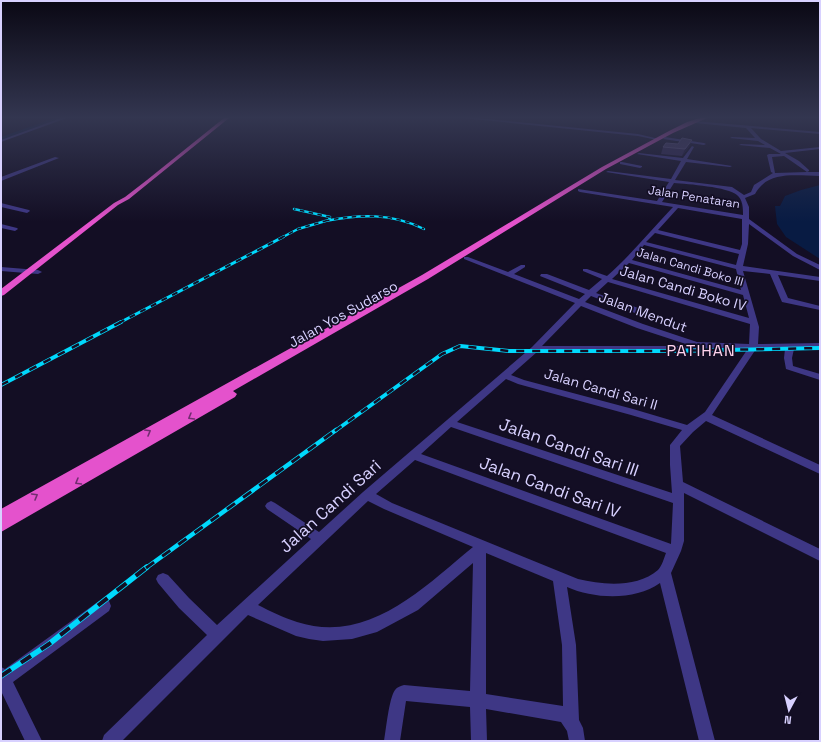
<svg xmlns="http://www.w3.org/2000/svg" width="821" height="742" font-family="'Space Grotesk',sans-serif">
	<rect width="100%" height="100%" fill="#130e24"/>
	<path fill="#081b43" d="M820,185V259L786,237L777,224L775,206H780L785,196L801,190Z"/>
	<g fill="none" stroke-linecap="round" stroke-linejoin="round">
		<path fill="#081b43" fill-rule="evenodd" d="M55,118H64L1,141V137Z"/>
		<path fill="#3e3785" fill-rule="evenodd" d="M61,118H67L1,142V140Z
			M463,118H477L638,134L659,139L657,140L638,136Z
			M694,121L820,132V134L751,128L761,139L781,151L820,147V149L785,153L799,161L809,170V171L807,172H820V176C796,176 768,170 755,194L745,198L749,207V219L797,254L820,265V270L793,256L749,224L748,244L743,266L820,277V281L778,275L788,298L820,306V310L782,302L770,274L743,271L759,327L758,344L820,343V349H794L792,358L793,366L820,374V380L786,369L784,358L785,349H756L712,415L820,465V474L706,421L693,432L680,446L683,482L820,549V561L684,493V541L681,551L671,573L715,741H699L660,583C635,601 594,599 567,587L576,645L579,720L583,728L585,741H569L567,731L561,722L486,709L487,741H471L470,707L406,701L400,741H384C386,730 389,698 395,690C397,687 401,686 404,685L470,691L473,563L418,610L377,632L352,639L323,641L309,639L296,636L248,615L122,741H102L104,735L207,635L179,608L158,583L156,579L158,575L163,573L168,575L189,598L217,625L311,539L267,509L265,506L267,503L271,501L275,503L319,532L363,492L532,347L575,303L464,259V257H468L508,272L521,265H525V267L514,274L579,299L585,294L540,276L541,274H547L589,290L602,279L583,271V269H587L607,276C631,255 651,230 673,207L580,192L578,191V189L657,201L669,182L606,172L608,171L671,179L681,161L637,154L639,153L683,158L692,146L694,147L687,159L732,166L730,167L686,162L675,180L732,187L744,195L751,192L754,185L773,173L771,172L767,155L769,154H781L770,148L739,145L741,144L765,145L758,141L730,138L732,137L755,138L746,128L695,123ZM784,156L807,172L775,173L772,157ZM674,183C688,184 728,187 737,195C743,200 743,208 743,215L662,202ZM678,208L742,219V244L740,250L658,230ZM655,233L739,254L736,265L646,242ZM644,245L736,269L741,290L632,260ZM629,263L743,295L749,318L612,279ZM608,282L750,324L749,344L697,342L643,324L585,302L591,296L635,313H641L642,311L641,309L596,293ZM581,306L637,328L692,346H542ZM705,348L747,350L705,412L687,425L633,409L524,380L511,375L537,352H701L704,351ZM506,379L518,384L631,415L682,430L670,445V465L672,493L457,422ZM451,427L673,503L671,544L421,454ZM415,460L666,553C664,558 662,566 658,570C637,588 603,585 578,579L392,503L376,494ZM368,501L384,509L473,547C423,588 368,645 297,622C284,618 270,611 258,605ZM486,553L553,581L562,645L563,706L486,694Z
			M665,137L704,143L706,144L704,145L663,139Z
			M55,157L59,158L1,181V177Z
			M622,162L642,166V167L640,168L620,164V162Z
			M1,203L29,210L30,211L27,213L1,207Z
			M1,224L17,228L18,229L15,231L1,228Z
			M104,599L109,601L111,606L109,611L13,682L42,741H25L1,691V667L5,669L99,601Z"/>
		<path fill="#3e3785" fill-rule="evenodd" d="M1,267L38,270L42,272L38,274L1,271Z"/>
		<path fill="#e452cc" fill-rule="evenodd" d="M224,118H229L129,199L118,205L4,295L1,296V289L114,203L125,197L147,180Z
			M700,118H707L673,133L606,169L428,279L233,391L237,394L235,397L1,532V509L422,275L602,167L669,131L687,122Z"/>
		<defs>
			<path id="rail-far4" d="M325,221C360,214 392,213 424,229
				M281,238L298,229L329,220L330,217L294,209"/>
			<path id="rail-far3" d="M119,323L283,237"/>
			<path id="rail-far2" d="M1,385L121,322
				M335,431L442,354L460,346L509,351H671L820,348"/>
			<path id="rail-far1" d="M146,568L336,430"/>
			<path id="rail" d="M1,676L49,644L147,567"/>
		</defs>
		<use href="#rail-far4" stroke="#00d8fc" stroke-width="2.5"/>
		<use href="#rail-far3" stroke="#00d8fc" stroke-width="3"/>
		<use href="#rail-far2" stroke="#00d8fc" stroke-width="4"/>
		<use href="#rail-far1" stroke="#00d8fc" stroke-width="4.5"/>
		<use href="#rail" stroke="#00d8fc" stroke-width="5.5"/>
		<use href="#rail-far4" stroke="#130e24" stroke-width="1.5" stroke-dasharray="4.5" stroke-linecap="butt"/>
		<use href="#rail-far3" stroke="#130e24" stroke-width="2" stroke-dasharray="6" stroke-linecap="butt"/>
		<use href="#rail-far2" stroke="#130e24" stroke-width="2.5" stroke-dasharray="8" stroke-linecap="butt"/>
		<use href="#rail-far1" stroke="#130e24" stroke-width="3" stroke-dasharray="10" stroke-linecap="butt"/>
		<use href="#rail" stroke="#130e24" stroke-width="4" stroke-dasharray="12" stroke-linecap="butt"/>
	</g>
	<path fill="#312653" d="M692,140L689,147L682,156L661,154L663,147L678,144Z"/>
	<path fill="#1d1538" d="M692,140L689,147L682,156L685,149Z"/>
	<path fill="#433865" stroke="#5a507e" d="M682,138L692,140L685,149L663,147L666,143L678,144Z"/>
	<defs><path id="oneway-chevron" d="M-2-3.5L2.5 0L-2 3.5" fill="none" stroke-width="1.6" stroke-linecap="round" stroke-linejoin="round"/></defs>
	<g stroke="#712d70">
		<use href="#oneway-chevron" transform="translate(191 417) rotate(150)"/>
		<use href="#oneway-chevron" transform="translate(148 432) rotate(-30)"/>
		<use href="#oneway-chevron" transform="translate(78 482) rotate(150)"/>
		<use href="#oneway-chevron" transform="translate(35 496) rotate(-30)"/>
	</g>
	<linearGradient id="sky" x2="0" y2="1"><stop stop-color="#0a0814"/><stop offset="0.53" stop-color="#333650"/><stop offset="1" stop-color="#333650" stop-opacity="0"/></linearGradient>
	<rect width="821" height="222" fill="url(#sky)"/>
	<g text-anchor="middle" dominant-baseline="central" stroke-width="3.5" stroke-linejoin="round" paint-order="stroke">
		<g font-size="12" fill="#d8d1ff" stroke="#130e24">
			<text transform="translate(694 197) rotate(9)">Jalan Penataran</text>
			<text transform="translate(690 267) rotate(16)">Jalan Candi Boko III</text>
		</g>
		<g font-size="14" fill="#d8d1ff" stroke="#130e24">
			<text transform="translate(683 288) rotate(16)">Jalan Candi Boko IV</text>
			<text transform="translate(643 312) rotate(20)">Jalan Mendut</text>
			<text transform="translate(343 314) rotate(-29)">Jalan Yos Sudarso</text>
			<text transform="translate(601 389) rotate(16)">Jalan Candi Sari II</text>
		</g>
		<g font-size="16" letter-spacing="1" fill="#ffd3ed" stroke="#130e24">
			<text x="701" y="350">PATIHAN</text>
		</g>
		<g font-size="17" fill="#d8d1ff" stroke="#130e24">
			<text transform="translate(569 447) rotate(19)">Jalan Candi Sari III</text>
			<text transform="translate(550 487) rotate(20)">Jalan Candi Sari IV</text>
			<text transform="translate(330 506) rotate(-42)">Jalan Candi Sari</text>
		</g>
	</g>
	<rect width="821" height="742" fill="none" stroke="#d8d1ff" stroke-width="4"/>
	<g transform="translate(789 710) rotate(187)" stroke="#130e24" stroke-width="3" paint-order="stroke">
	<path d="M0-3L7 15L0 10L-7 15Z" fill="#d8d1ff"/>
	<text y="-6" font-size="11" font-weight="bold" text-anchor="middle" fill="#d8d1ff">N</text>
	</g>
</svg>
